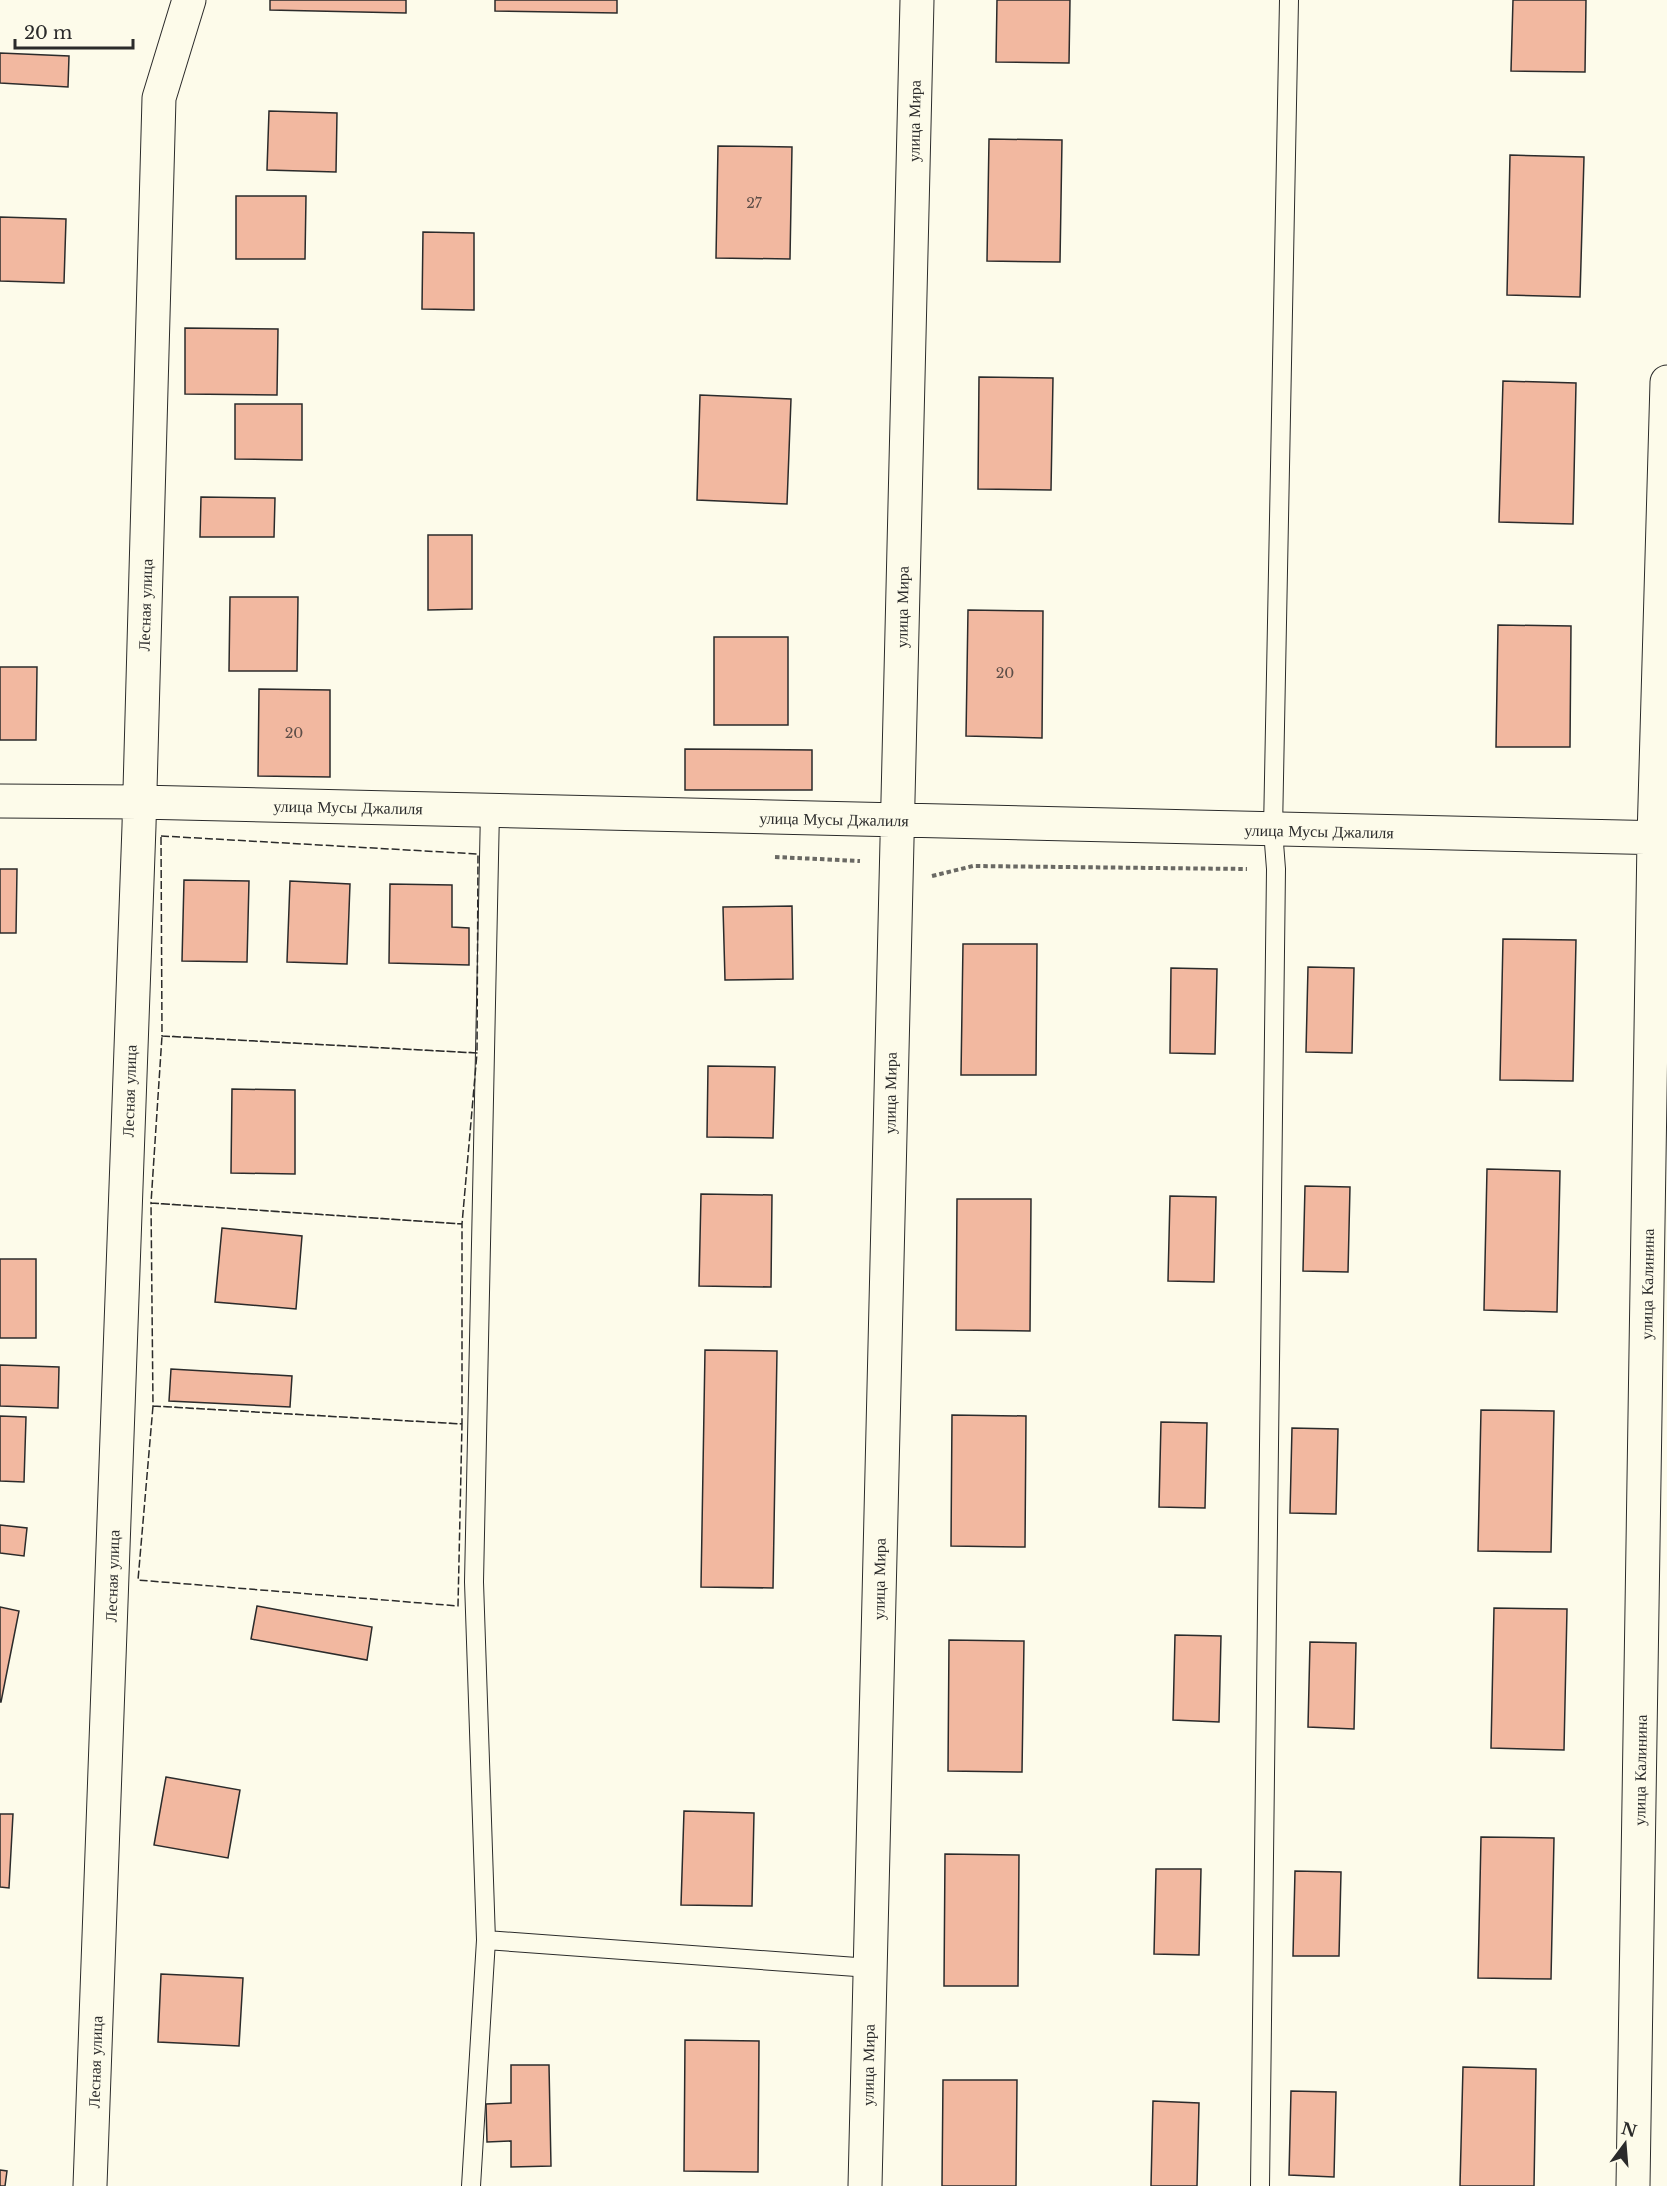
<svg xmlns="http://www.w3.org/2000/svg" width="1667" height="2186" font-family="'Libre Baskerville',serif">
	<rect width="100%" height="100%" fill="#fdfbea"/>
	<path fill="#f2b8a0" stroke="#2b2b2b" stroke-width="1.5" d="M270,0H406V13L270,10Z
		M495,0H617V13L495,11Z
		M997,0H1070L1069,63L996,62Z
		M1513,0H1586L1585,72L1511,71Z
		M0,53L69,56L68,87L0,83Z
		M269,111L337,113L336,172L267,170Z
		M989,139L1062,140L1060,262L987,261Z
		M718,146L792,147L790,259L716,258Z
		M1510,155L1584,157L1580,297L1507,295Z
		M236,196H306L305,259H236Z
		M0,217L66,219L64,283L0,281Z
		M423,232L474,233V310L422,309Z
		M185,328L278,329L277,395L185,394Z
		M979,377L1053,378L1051,490L978,489Z
		M1503,381L1576,383L1573,524L1499,522Z
		M700,395L791,399L787,504L697,500Z
		M235,404H302V460L235,459Z
		M201,497L275,498L274,537H200Z
		M428,535H472V609L428,610Z
		M230,597H298L297,671H229Z
		M968,610L1043,611L1042,738L966,736Z
		M1498,625L1571,626L1570,747H1496Z
		M714,637H788V725H714Z
		M0,667H37L36,740H0Z
		M259,689L330,690V777L258,776Z
		M685,749L812,750V790H685Z
		M0,869H17L16,933H0Z
		M184,880L249,881L247,962L182,961Z
		M290,881L350,884L347,964L287,962Z
		M390,884L452,885V927L469,928V965L389,963Z
		M792,906L793,979L725,980L723,907Z
		M1503,939L1576,940L1573,1081L1500,1080Z
		M963,944H1037L1036,1075H961Z
		M1308,967L1354,968L1352,1053L1306,1052Z
		M1171,968L1217,969L1215,1054L1170,1053Z
		M708,1066L775,1067L773,1138L707,1137Z
		M232,1089L295,1090V1174L231,1173Z
		M1487,1169L1560,1171L1557,1312L1484,1310Z
		M1305,1186L1350,1187L1348,1272L1303,1271Z
		M701,1194L772,1195L771,1287L699,1286Z
		M1170,1196L1216,1197L1214,1282L1168,1281Z
		M957,1199H1031L1030,1331L956,1330Z
		M222,1228L302,1236L296,1309L215,1302Z
		M0,1259H36V1338H0Z
		M705,1350L777,1351L773,1588L701,1587Z
		M0,1365L59,1367L58,1408L0,1406Z
		M171,1369L292,1376L290,1407L169,1401Z
		M1481,1410L1554,1411L1551,1552L1478,1551Z
		M952,1415L1026,1416L1025,1547L951,1546Z
		M0,1416L26,1417L24,1482L0,1481Z
		M1161,1422L1207,1423L1205,1508L1159,1507Z
		M1292,1428L1338,1429L1336,1514L1290,1513Z
		M0,1525L27,1528L24,1556L0,1553Z
		M257,1606L372,1627L367,1660L251,1639Z
		M0,1607L19,1611L1,1702H0Z
		M1494,1608L1567,1609L1564,1750L1491,1748Z
		M1175,1635L1221,1636L1219,1722L1173,1720Z
		M949,1640L1024,1641L1022,1772L948,1771Z
		M1310,1642L1356,1643L1354,1729L1308,1727Z
		M166,1777L240,1790L228,1858L154,1845Z
		M684,1811L754,1813L752,1906L681,1905Z
		M0,1814H13L9,1888L0,1887Z
		M1481,1837L1554,1838L1551,1979L1478,1978Z
		M945,1854L1019,1855L1018,1986H944Z
		M1156,1869H1201L1199,1955L1154,1954Z
		M1295,1871L1341,1872L1339,1956H1293Z
		M161,1974L243,1978L239,2046L158,2042Z
		M685,2040L759,2041L758,2172L684,2171Z
		M511,2065H549L551,2166L511,2167V2141L487,2142L486,2104L511,2103Z
		M1463,2067L1536,2069L1534,2186H1460Z
		M943,2080H1017L1016,2186H942Z
		M1291,2091L1336,2092L1334,2177L1289,2175Z
		M1153,2101L1199,2103L1197,2186H1151Z
		M0,2170L7,2171L5,2186H0Z"/>
	<g fill="none" stroke-linecap="round" stroke-linejoin="round">
		<defs>
			<path id="service" d="M486,1940L870,1968
				M471,2186L486,1940L474,1582L490,810
				M1260,2186L1276,869L1273,830L1289,0"/>
			<path id="minor" d="M0,801L139,802L1667,838
				M90,2186L139,826L159,98L189,0
				M865,2186L917,0
				M1633,2186L1654,838L1667,382"/>
		</defs>
		<use href="#service" stroke="#2b2b2b" stroke-width="20"/>
		<use href="#minor" stroke="#2b2b2b" stroke-width="35"/>
		<path stroke="#6a6964" stroke-width="4" stroke-dasharray="4.5 3" stroke-linecap="butt" d="M775,857L860,861
			M932,876L973,866L1247,869"/>
		<use href="#service" stroke="#fdfbea" stroke-width="18"/>
		<use href="#minor" stroke="#fdfbea" stroke-width="33"/>
		<path stroke="#2b2b2b" stroke-width="1.5" stroke-dasharray="8 3" stroke-linecap="butt" d="M161,836L478,854L477,1053L162,1036Z
			M162,1036L477,1053L462,1224L151,1203Z
			M151,1203L462,1224V1424L153,1406Z
			M153,1406L462,1424L458,1606L138,1580Z"/>
	</g>
	<g text-anchor="middle" dominant-baseline="central" stroke-width="4.5" stroke-linejoin="round" paint-order="stroke">
		<g font-size="14" fill="#5d4e48">
			<text x="754" y="203">27</text>
			<text x="1005" y="673">20</text>
			<text x="294" y="733">20</text>
		</g>
		<g font-size="16" fill="#2b2b2b" stroke="#fdfbea">
			<text transform="translate(914 121) rotate(-89)">улица Мира</text>
			<text transform="translate(145 605) rotate(-88)">Лесная улица</text>
			<text transform="translate(902 607) rotate(-89)">улица Мира</text>
			<text transform="translate(348 807) rotate(1)">улица Мусы Джалиля</text>
			<text transform="translate(834 819) rotate(1)">улица Мусы Джалиля</text>
			<text transform="translate(1319 831) rotate(1)">улица Мусы Джалиля</text>
			<text transform="translate(129 1091) rotate(-88)">Лесная улица</text>
			<text transform="translate(890 1093) rotate(-89)">улица Мира</text>
			<text transform="translate(1647 1284) rotate(-89)">улица Калинина</text>
			<text transform="translate(112 1576) rotate(-88)">Лесная улица</text>
			<text transform="translate(879 1579) rotate(-89)">улица Мира</text>
			<text transform="translate(1640 1770) rotate(-89)">улица Калинина</text>
			<text transform="translate(95 2062) rotate(-88)">Лесная улица</text>
			<text transform="translate(868 2065) rotate(-89)">улица Мира</text>
		</g>
	</g>
	<g transform="translate(1625 2144) rotate(16)" stroke="#fdfbea" stroke-width="4.5" paint-order="stroke">
	<path d="M0-4.5L10 22L0 15L-10 22Z" fill="#2b2b2b"/>
	<text y="-9" font-size="16" font-weight="bold" text-anchor="middle" fill="#2b2b2b">N</text>
	</g>
	<path d="M15 39v9h118v-9" fill="none" stroke="#2b2b2b" stroke-width="3"/>
	<text x="24" y="39" font-size="18" fill="#2b2b2b" stroke="#fdfbea" stroke-width="4.5" paint-order="stroke">20 m</text>
</svg>
